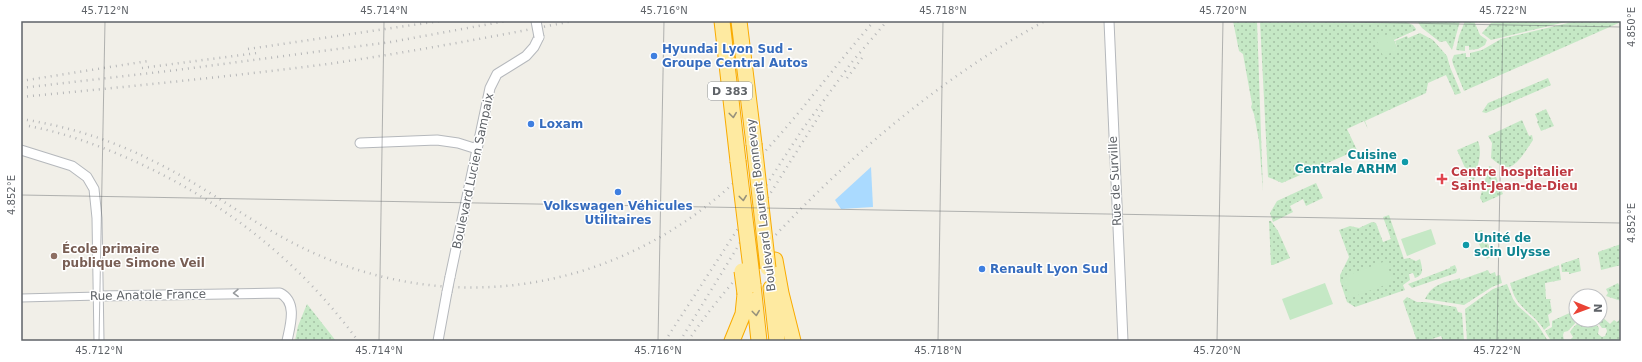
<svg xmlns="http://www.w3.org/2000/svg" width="1642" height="362" font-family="'DejaVu Sans',sans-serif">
	<defs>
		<pattern id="grass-dots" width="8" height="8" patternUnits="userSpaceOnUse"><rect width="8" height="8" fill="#c5e8c5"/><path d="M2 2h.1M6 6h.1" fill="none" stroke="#a3c0a4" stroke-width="1.8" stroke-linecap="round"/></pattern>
	</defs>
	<rect width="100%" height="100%" fill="#f1efe8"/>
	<path fill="url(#grass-dots)" d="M1233,21H1257L1263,191L1259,141L1254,114L1251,107L1252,104L1243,54L1239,51Z
		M1260,21L1406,22L1413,25L1416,29V30L1394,40L1391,33L1398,50L1395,41L1407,36L1408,38L1420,33L1433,40L1447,56L1450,67L1461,93L1455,95L1446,75L1428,83L1426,93L1365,121L1368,129L1364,121L1347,129L1357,150L1282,183L1268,177Z
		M1417,21H1460L1452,50L1446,41L1440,42L1422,28Z
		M1465,21H1474L1480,35L1487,40L1485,45L1478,49L1469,50V46H1465V51L1456,50L1459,36Z
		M1503,21H1570L1491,40L1482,33L1491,23Z
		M1576,21L1621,22L1464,91L1453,64L1452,60L1454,55L1466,53V57H1470V53L1482,50L1501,39Z
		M1548,78L1551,85L1486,113L1482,112L1488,103Z
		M1546,109L1554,126L1541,131L1537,122L1538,121L1535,114Z
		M1522,120L1529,136L1532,135L1533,140C1528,147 1517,167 1508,167C1501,167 1496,162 1491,158L1492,143L1488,136Z
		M1478,141C1483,154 1477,167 1474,180L1471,181L1457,150Z
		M1489,166L1492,167L1503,194L1483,203L1480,198Z
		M1316,183L1323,198L1306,206L1303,199L1290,206L1293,212L1273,222L1270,213L1277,201Z
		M1389,215L1404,259L1409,258L1416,261L1420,259C1422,267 1425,275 1415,278L1413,273L1409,274L1410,280L1403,285L1405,290L1355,307L1347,302L1340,281V275L1349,257L1339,230L1350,226L1359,228L1372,222L1376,223L1383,242L1391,239L1383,217Z
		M1269,221H1271L1278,231L1290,258L1273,265H1271Z
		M1482,230L1492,253V256L1487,259L1473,233Z
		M1621,244V265L1601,270L1598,252Z
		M1579,258L1581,271L1569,274V272H1562L1561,264Z
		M1455,265L1457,270L1456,273L1412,288L1408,284L1450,268V267Z
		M1559,265L1561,280L1545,283L1546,299H1551L1550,301L1552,312L1548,315L1550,325L1544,330C1538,319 1527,313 1519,303C1514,297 1512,290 1510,283Z
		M1488,270L1490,274L1495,272L1496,276L1500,275L1502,283L1492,287L1464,305L1425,299C1433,283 1444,283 1460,278V280Z
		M1618,283L1619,285L1621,284V301L1606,296L1608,293L1606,289Z
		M1507,284L1513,299L1518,306L1536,322L1548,341H1467L1465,309L1493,289Z
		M1407,297L1417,302H1425L1456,307L1458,312L1462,313L1464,341H1443L1441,336L1426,341H1417L1403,301Z
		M307,304L336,341H295L298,326Z
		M1576,310V320H1578L1568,331L1564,332L1563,335L1564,340L1568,341H1551L1545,331L1552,327V321Z
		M1600,315L1610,324L1614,320L1617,322L1621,318V341H1569L1573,337L1570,332C1575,324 1584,317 1594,321L1599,328L1598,334L1602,337L1605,336L1607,331L1606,328H1602L1596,320H1600Z"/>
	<path fill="#c5e8c5" d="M1391,33L1398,50L1383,56L1376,39Z
		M1431,229L1436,244L1407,256L1401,239Z
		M1386,261L1393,282L1350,298L1343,277Z
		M1325,283L1333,304L1290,320L1282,299Z"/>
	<path fill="#aadaff" d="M871,167L873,207L841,209L835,200Z"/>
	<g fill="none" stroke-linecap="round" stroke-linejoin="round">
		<defs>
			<path id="pedestrian" d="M21,298L99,296"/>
			<path id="minor" d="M1109,21L1123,341
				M360,143L437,140L458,143L477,149
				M21,150L72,166L87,177L94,189L97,218L99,341
				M450,277L490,88L497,74L526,56L534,47L539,37
				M99,296L280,293C298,302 290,326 287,341
				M438,341L447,292"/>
			<path id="trunk" d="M722,21L738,161
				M739,21L754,144
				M775,260L781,293L793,341
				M753,285L759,341
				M771,288L777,341
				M732,341L743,314L745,294"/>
		</defs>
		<use href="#pedestrian" stroke="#b5b8bc" stroke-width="9"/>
		<use href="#minor" stroke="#b5b8bc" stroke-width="11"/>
		<use href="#trunk" stroke="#f9ab00" stroke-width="17"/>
		<use href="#pedestrian" stroke="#fff" stroke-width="7"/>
		<use href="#minor" stroke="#fff" stroke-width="9"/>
		<use href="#trunk" stroke="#feeaa1" stroke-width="15"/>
		<path stroke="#b6b7b8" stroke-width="2.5" stroke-dasharray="1 5" stroke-linecap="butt" d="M248,49L440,21
			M142,68L257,53
			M847,78L865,54
			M21,81L148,61
			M21,88L177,70L391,42L506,21
			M21,97C124,87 226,77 328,64C410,52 492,37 573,21
			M21,119C67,126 112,140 153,161C203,185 246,219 295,244C439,318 605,296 726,190C782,140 825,77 874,21
			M29,126C60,132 89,142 118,154C214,194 297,257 358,341
			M665,341L802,130L852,62L887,21
			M680,341L770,194L824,108
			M688,341C712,305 741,272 771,240C850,155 942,77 1045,21"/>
		<defs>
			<path id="minor-bridge" d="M536,21L539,37
				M447,292L450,277"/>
			<path id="trunk-bridge" d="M754,144L768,268
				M738,161L753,285
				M742,271L745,294"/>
		</defs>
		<use href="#minor-bridge" stroke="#b5b8bc" stroke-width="11" stroke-linecap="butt"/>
		<use href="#trunk-bridge" stroke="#f9ab00" stroke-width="17" stroke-linecap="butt"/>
		<use href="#minor-bridge" stroke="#fff" stroke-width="9"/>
		<use href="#trunk-bridge" stroke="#feeaa1" stroke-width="15"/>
	</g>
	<defs><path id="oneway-chevron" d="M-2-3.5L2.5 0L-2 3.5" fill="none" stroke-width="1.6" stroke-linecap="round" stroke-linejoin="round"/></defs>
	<g stroke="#97927c">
		<use href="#oneway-chevron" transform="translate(733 115) rotate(83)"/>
		<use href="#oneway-chevron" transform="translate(743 198) rotate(83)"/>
		<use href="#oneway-chevron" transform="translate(756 313) rotate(83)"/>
	</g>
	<use stroke="#979a9d" href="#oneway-chevron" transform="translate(236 293) rotate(179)"/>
	<path fill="none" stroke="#5f6368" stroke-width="1" stroke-opacity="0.45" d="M1288,21L1621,27M21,195L1621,223M99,341L105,21M379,341L384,21M658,341L664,21M938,341L943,21M1217,341L1223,21M1497,341L1503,21"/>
	<g fill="#3f7fe0" stroke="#fff" stroke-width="1.5">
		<circle cx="654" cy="56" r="4"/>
		<circle cx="531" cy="124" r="4"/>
		<circle cx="618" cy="192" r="4"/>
		<circle cx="982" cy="269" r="4"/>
	</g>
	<g fill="#0f9aa8" stroke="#fff" stroke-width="1.5">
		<circle cx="1405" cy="162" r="4"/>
		<circle cx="1466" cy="245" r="4"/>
	</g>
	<path fill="#e0444e" stroke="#fff" stroke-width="1.5" d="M1440 173h4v4h4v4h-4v4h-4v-4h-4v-4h4z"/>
	<circle fill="#8d6e63" stroke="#fff" stroke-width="1.5" cx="54" cy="256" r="4"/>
	<g text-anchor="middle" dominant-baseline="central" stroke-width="3" stroke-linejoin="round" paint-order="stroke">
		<rect fill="#fff" stroke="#8f9295" stroke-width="1" x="708" y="82" width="44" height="18" rx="3"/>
		<g font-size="11" font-weight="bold" fill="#5f6368">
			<text x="730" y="91">D 383</text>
		</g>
		<g font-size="12" font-weight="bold" fill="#366cbe" stroke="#fff" text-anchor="start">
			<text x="662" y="49">Hyundai Lyon Sud -<tspan x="662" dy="14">Groupe Central Autos</tspan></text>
			<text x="539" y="124">Loxam</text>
			<text x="618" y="206" text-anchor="middle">Volkswagen Véhicules<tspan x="618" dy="14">Utilitaires</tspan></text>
			<text x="990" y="269">Renault Lyon Sud</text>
		</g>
		<g font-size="12" font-weight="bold" fill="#0d838f" stroke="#fff" text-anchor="end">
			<text x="1397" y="155">Cuisine<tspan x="1397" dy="14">Centrale ARHM</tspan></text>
			<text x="1474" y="238" text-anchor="start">Unité de<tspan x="1474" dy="14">soin Ulysse</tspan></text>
		</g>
		<g font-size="12" fill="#5f6368" stroke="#fff">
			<text transform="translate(473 171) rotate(-78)">Boulevard Lucien Sampaix</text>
			<text transform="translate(1115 181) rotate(-93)">Rue de Surville</text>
			<text transform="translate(761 205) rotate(-97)">Boulevard Laurent Bonnevay</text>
			<text transform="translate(148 295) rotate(-1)">Rue Anatole France</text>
		</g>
		<g font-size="12" font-weight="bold" fill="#be3a42" stroke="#fff" text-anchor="start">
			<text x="1451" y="172">Centre hospitalier<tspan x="1451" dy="14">Saint-Jean-de-Dieu</tspan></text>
		</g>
		<g font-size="12" font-weight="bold" fill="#785e54" stroke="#fff" text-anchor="start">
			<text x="62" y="249">École primaire<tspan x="62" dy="14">publique Simone Veil</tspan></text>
		</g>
	</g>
	<rect width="1642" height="362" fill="none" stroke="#ffffff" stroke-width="44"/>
	<g transform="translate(1588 308) rotate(91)"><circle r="19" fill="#ffffff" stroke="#bfc1c3"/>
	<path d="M0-3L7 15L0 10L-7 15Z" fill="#ea4335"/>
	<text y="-6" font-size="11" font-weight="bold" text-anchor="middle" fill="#5f6368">N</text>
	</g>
	<rect x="22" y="22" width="1598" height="318" fill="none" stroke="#5f6368" stroke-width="1.5"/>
	<g font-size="10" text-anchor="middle" fill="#5f6368">
		<text x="105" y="14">45.712°N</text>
		<text x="384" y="14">45.714°N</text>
		<text x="664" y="14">45.716°N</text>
		<text x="943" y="14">45.718°N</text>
		<text x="1223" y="14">45.720°N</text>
		<text x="1503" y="14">45.722°N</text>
		<text transform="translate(1631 27) rotate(-90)" y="4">4.850°E</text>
		<text transform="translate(11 195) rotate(-90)" y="4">4.852°E</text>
		<text transform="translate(1631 223) rotate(-90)" y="4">4.852°E</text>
		<text x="99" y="354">45.712°N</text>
		<text x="379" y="354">45.714°N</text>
		<text x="658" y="354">45.716°N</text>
		<text x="938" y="354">45.718°N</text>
		<text x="1217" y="354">45.720°N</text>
		<text x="1497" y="354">45.722°N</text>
	</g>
</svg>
